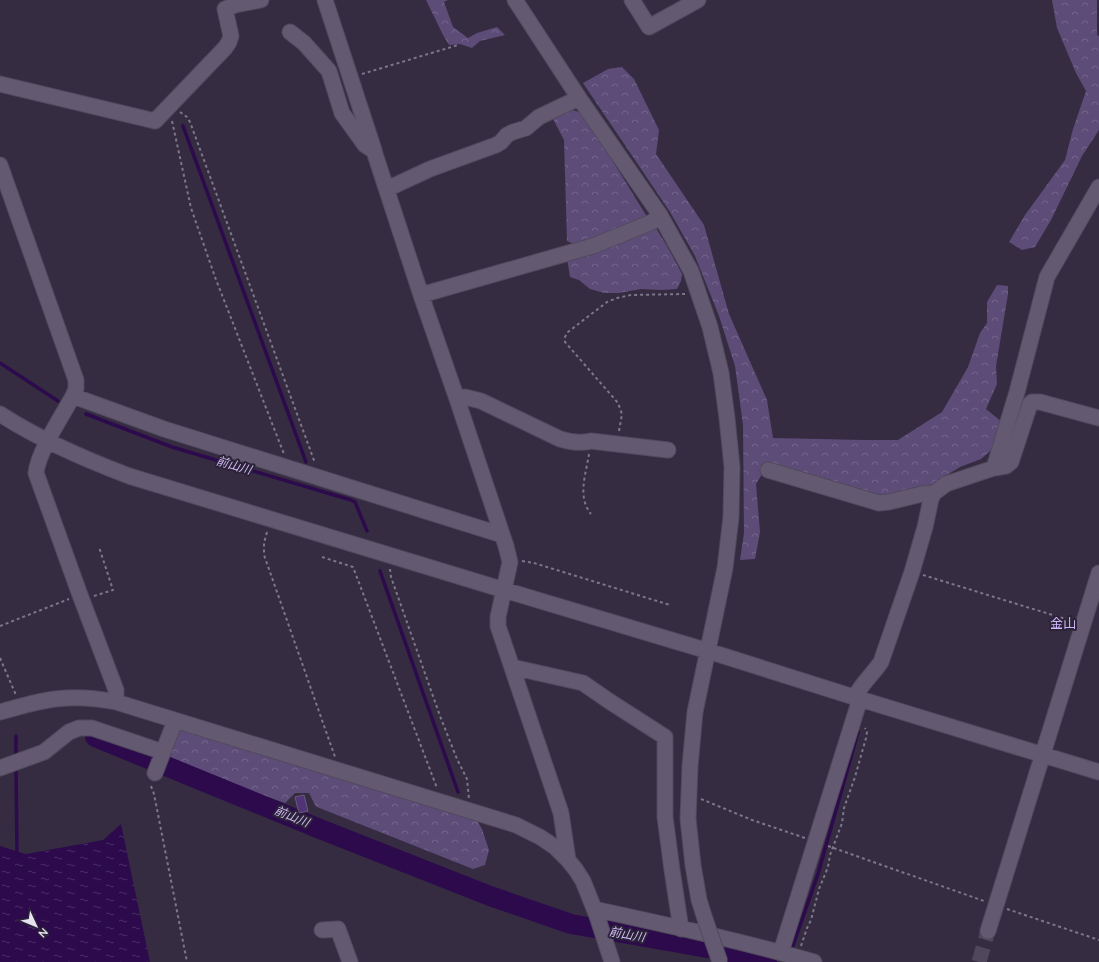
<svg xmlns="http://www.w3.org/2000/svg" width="1099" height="962" font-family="Quicksand,'Noto Sans JP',sans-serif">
	<defs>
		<pattern id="forest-crowns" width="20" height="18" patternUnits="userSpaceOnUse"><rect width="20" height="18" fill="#5d4b78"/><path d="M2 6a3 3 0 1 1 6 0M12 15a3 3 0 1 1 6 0" fill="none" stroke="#74658c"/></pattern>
		<pattern id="water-ripples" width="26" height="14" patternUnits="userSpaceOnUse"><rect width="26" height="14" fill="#2c0a4c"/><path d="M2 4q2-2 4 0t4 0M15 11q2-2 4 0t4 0" fill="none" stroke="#4b2d66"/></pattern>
	</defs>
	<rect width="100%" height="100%" fill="#352c42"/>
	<path fill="url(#forest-crowns)" d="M426,0H448L444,2L453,27L468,38L477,33L497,27L505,35L480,41L472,48L460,44L449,45L443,35Z
		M1052,0H1097V35L1099,36V130L1082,156L1051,220L1035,247L1022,250L1009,242L1025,215L1065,160L1073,129L1086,91L1076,73L1057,28Z
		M622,67L634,79L659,130L656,154L704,225L729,314L767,400L773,438L863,440H898L942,412L968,367L980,333L987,323V302L997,285L1008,286V294L996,366L997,384L986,409L1002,422L995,447L981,459L960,467L919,492L882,501L767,466L756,484L760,532L755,559L740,560L744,533L743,425L735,366L719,316L695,256L670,212L583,83L608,69Z
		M572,110L583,113L649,220L581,247L567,241L564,140L551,115Z
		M654,225L667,246L682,274L681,281L677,289L661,290L641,289L619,293H604L590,289L579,280L570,277L567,258Z
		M180,728L476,819L482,829L489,850L485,865L473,869L317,807L315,805L309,793H295L285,803L166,761Z"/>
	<path fill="url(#water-ripples)" d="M121,824L150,962H0V846L26,854L103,840Z"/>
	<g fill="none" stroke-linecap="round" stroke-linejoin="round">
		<path stroke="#2c0a4c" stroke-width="3.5" d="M183,126L306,462
			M0,363L58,401
			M86,414L172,447L351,500L355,502L367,531
			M380,571L458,792
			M16,736V759
			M16,767L17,855
			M487,888L490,896
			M791,951L818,874L858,732"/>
		<path stroke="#2c0a4c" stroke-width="20" d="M95,737L320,829L490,896L571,924L730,952L767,962"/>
	</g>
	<path fill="#513477" stroke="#655d75" d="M304,795L308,811L299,813L295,797Z"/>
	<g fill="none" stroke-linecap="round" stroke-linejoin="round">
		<path stroke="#50475c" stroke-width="15" stroke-dasharray="15 8" stroke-linecap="butt" d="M979,962L988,931"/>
		<defs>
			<path id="minor" d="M325,0L374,150
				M515,0L579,98L660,215L691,271L710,327L721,373L727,418L732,467L731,517L725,568L695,712L690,766L688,819L693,865L699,900L706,922
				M632,0L649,27L698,0
				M290,32L304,43L329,71L342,113L365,145L374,151L421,295L457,399L506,546L510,562L498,617V626L561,813L568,860
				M0,84L155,121L225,48L229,42L231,36L225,9L235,5L261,0
				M0,165L76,380V389L73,396C62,416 38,452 36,473L80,595L116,690V702
				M387,189L430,169L496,145L501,142L507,135L513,132L526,128L539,117L579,98
				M421,295L593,246L652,222L660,215
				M73,396L164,429L502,535
				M457,399L465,397L481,401L560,439C570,442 580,444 591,441L668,450
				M0,414C40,440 84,459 129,476L504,590L708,651L860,699L1099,772
				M994,468L1017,392L1047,277L1099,187
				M768,470L879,503L889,502L922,494L934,493L946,484L994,468L1006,466L1011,462L1030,404L1032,402H1040L1099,418
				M512,667L583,683L609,701L665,737V817L672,870L681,929
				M855,697C861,684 873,674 881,662L912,572L925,527L931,499L934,493
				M0,712C22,706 44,699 67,698C83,697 100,699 116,702L516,825L540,837L555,847L568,860L576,870L583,881L597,916L612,962
				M0,768L44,752L69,732L79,728H92L163,752
				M155,773L175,721
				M594,909C667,925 742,941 814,962
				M322,930L338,929L350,962
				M988,931L1099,573
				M781,952L860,699"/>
		</defs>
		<use href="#minor" stroke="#514a5c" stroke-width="17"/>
		<path stroke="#7e7689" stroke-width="2" stroke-dasharray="3 3" stroke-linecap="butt" d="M362,74L458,45
			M180,112L187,117L190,122L315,463
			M172,121L191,208L215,277L284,454
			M619,431L622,414L618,403L565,342V337L568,332L607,302L617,298L631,295L685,294
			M589,454C586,474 577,497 591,514
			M267,532L264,543V555L335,757
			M322,557L353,567L437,788
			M522,561L534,563L670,605
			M390,569L391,577L440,716L457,759L467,779L469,799
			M923,575L1072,621
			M94,596L113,590L99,547
			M0,626L69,599
			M0,658L16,695
			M151,786L154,794L187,962
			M701,799L752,820L805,838
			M828,846L984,901
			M1007,909L1099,940
			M801,946L807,928L811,920L819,889L828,867L830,855L842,823L844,808L855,777L866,738L867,732L865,728"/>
		<use href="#minor" stroke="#635a72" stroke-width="15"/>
		<defs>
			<path id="minor-bridge" d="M706,922L720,962"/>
		</defs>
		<use href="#minor-bridge" stroke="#514a5c" stroke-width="17" stroke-linecap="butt"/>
		<use href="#minor-bridge" stroke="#635a72" stroke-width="15"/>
	</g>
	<g text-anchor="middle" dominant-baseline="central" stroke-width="4" stroke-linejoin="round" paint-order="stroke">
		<g font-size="12" font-style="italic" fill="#d1bbf6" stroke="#2b2337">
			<text transform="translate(234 465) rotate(16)">前山川</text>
			<text transform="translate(292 816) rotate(22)">前山川</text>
			<text transform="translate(627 934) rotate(10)">前山川</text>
		</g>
		<g font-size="13" fill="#cfb5fb" stroke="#2b2337">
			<text x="1063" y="623">金山</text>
		</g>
	</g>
	<g transform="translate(36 926) rotate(134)" stroke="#2b2337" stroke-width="3" paint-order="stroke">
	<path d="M0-3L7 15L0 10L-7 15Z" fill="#e7e2f0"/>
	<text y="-6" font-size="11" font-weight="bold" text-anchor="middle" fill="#e7e2f0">N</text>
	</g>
</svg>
